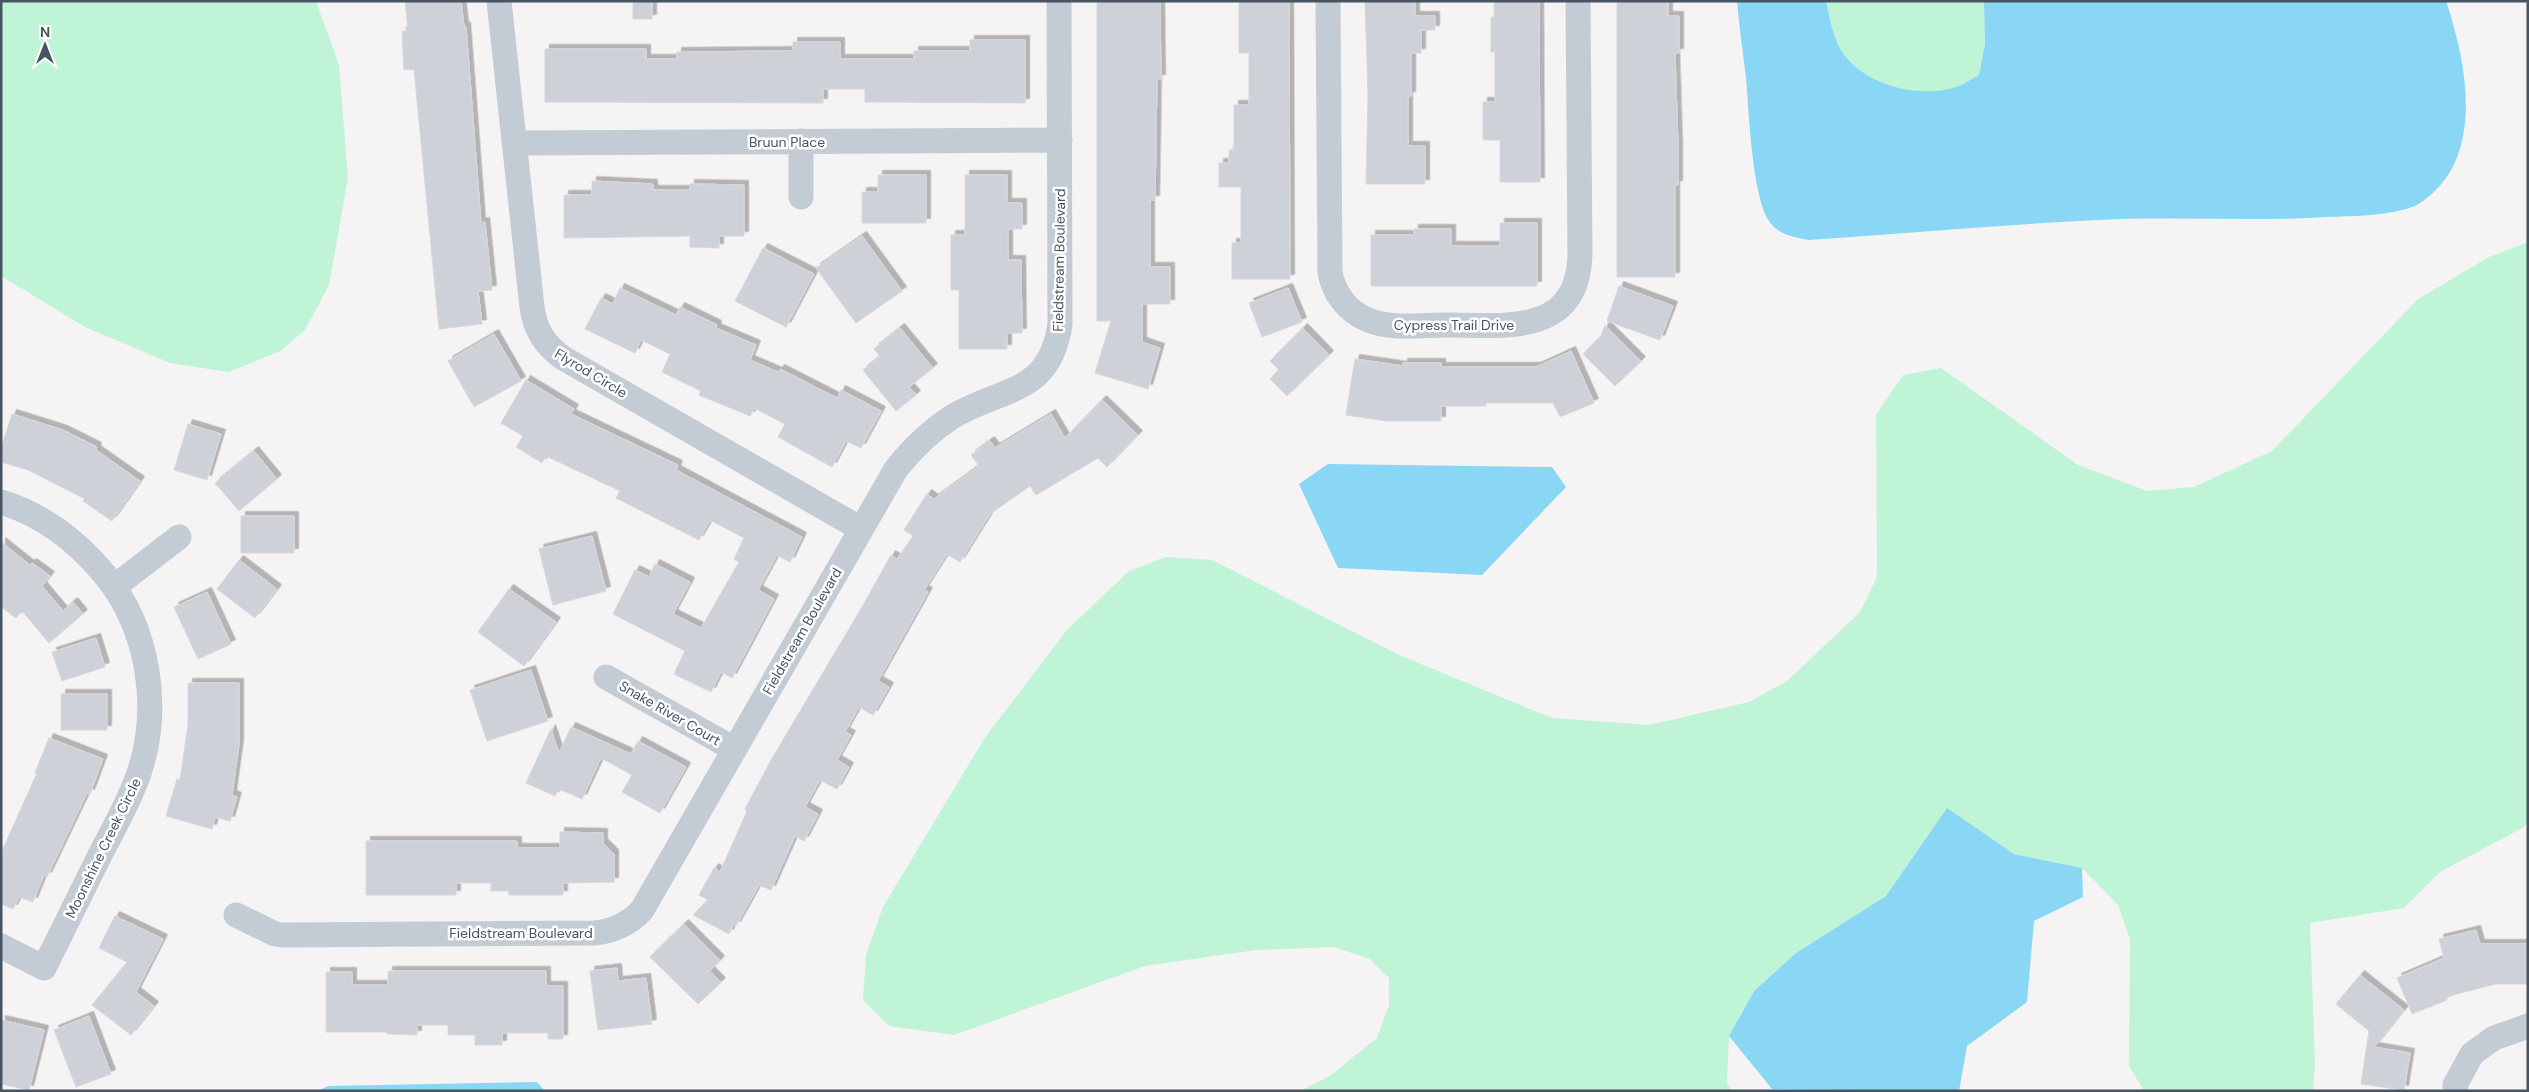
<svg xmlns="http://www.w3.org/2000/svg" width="2529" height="1092" font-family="'DM Sans',sans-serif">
	<defs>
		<filter id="shadow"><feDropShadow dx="4.5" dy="-4.5" stdDeviation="0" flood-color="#0004"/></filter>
	</defs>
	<rect width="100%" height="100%" fill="#f5f3f3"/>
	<path fill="#c0f4d7" d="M1,1H316L339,65L348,178L329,285L305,330L280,351L229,372L170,363L85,327L1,276Z
		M1826,1H1984L1985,44L1979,75C1973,78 1966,84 1959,86C1921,100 1862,85 1841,50C1832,35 1830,17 1826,1Z
		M2528,242V822L2524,827L2440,872L2404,908L2310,923L2315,1063L2313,1091H2144L2129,1066L2130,939L2118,905L2082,868L2014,854L1947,809L1886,896L1796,953L1754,991L1729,1036L1727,1082L1731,1091H1300L1330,1076L1377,1038L1389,1005V978L1370,959L1334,947L1256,950L1145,966L954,1035L889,1026L863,1000L866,955L883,907L984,739L1067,630L1129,571L1165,557L1212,560L1399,655L1552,718L1649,725L1749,702L1787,681L1860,612L1877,577L1876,415L1903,375L1941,368L2078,465L2147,491L2194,487L2272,451L2418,299L2489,257Z"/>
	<path fill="#89d7f4" d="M1737,1H1826C1830,17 1832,35 1841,50C1862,85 1921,100 1959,86C1966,83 1973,78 1979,75L1985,44L1984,1H2446C2466,60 2485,152 2428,197C2420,204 2412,208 2402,210C2378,216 2352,216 2327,217C2251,222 2174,216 2097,220C2001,225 1905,233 1809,240C1794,237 1778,235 1769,221C1752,195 1749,111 1746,78C1743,52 1739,27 1737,1Z
		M1328,464L1552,467L1566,487L1482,575L1338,568L1299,484Z
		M1947,808L2014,854L2082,868L2083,897L2034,921L2027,1002L1967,1046L1959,1091L1772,1089L1729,1036L1754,991L1796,953L1886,896Z
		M537,1082L545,1091H318L328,1086Z"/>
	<path fill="#ced1d8" stroke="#d6d8de" filter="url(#shadow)" d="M405,1H461L464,27H466L481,223L485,222L492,290L478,291L482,324L439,329L414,69L404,70L402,31H408Z
		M633,1H652V19H633Z
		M1097,1H1160L1161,79H1157L1155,200H1150V267H1170V304H1142V342L1160,348L1148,389L1095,373L1111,321H1097Z
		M1239,1H1289L1290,279H1232V243H1241V187H1219V163H1229V150H1234V105H1249V53H1239Z
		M1365,1H1415V16H1435V30H1421V53H1411V96H1408V146H1425V184H1366L1368,96Z
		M1494,1H1539L1540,182H1500V140H1483V102H1495V52H1491V17H1494Z
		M1617,1H1668V16H1679V53H1675L1678,148V185H1675V277H1617Z
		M970,40H1025V103L865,102V89H823V103L545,102V49H646V59H677V52L793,51V42H840V59H914V51H970Z
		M878,175H926V223H862V192H878Z
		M965,175H1007V203H1022V229H1008V260H1021L1022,333H1007V349H959V290H951V235H965Z
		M592,181L653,184V190H690V184L744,185V236H719V248L690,247V236L564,238V195H592Z
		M1500,223H1537V286H1371V235H1414V229H1451V246H1500Z
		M862,236L902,291L856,323L816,268Z
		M763,248L814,274L786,327L735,301Z
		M1619,286L1673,306L1660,340L1607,321Z
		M620,288L676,315L680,307L717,325L716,328L756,345L750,360L778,372L780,369L837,398L841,390L881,411L861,448L846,441L832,467L778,437L785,424L754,408L750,416L699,395L701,391L662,372L670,354L641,340L635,353L585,329L601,298L613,304Z
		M1288,288L1302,322L1262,337L1249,303Z
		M1605,325L1641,361L1615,386L1583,354L1601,336Z
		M900,328L933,368L909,387L916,395L896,411L863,370L880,357L874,349Z
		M1303,328L1329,355L1287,396L1270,379L1279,370L1270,361Z
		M494,334L521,381L474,407L448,361Z
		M1571,351L1594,403L1560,417L1553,403H1486V406H1441V421H1386L1346,415L1355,359L1403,366V363H1441V367H1536Z
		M526,380L574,409L571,414L678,465L676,470L802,537L790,562L777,555L758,590L774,599L732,678L721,672L711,692L674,674L685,651L613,614L635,570L649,577L655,564L690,582L673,614L701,628L739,562L734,559L744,538L710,520L699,540L616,498L620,491L546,456L542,463L516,447L523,436L501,423Z
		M1102,400L1138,435L1107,467L1098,458L1036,495L1030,486L990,514L960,562L947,554L924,590L928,592L878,681L889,687L873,715L859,707L845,732L851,735L837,760L849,767L837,789L820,780L805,807L818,814L804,841L795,836L771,890L759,885L736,926L733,925L729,934L693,915L708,900L699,895L714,868L720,872L747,811L745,809L771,760L862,607L891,555L897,559L913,536L904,530L927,494L934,499L979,466L971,455L990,441L995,448L1051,414L1065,438Z
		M12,414L63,430L97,447L96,450L140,481L112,521L83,501L85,499L28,470L1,462V448Z
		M188,424L221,434L207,480L174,470Z
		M254,451L277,479L239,511L215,483Z
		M241,516H294V553H241Z
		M592,536L606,591L553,605L539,549Z
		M1,542L30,565L32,563L50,576L42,586L63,611L73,602L83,614L49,643L22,611L16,618L1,607Z
		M239,560L277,589L255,618L217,589Z
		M509,589L556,622L524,666L478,632Z
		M207,592L231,644L198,659L174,607Z
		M96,638L105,667L62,681L52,652Z
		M531,670L548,721L487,741L470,690Z
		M188,683H239V744L232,795L237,797L230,821L215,817L212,829L166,816L177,779L180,781L188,725Z
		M61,694H107V730H61Z
		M571,727L631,754L638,741L686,767L660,813L622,792L632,775L601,758L582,799L559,789L555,796L526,783L551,729L559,753Z
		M49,738L103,759L90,794L87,793L47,877L44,875L33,902L19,897L13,909L1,904V853L37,773H35Z
		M560,832L603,833V843L614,854V882L563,883V895H509V891H491V883H456V895H366V841H517V848H560Z
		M115,916L163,939L136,992L154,1006L131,1035L92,1005L127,962L99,948Z
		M684,924L720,960L710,971L721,982L698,1004L650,957Z
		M2476,930L2480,944H2528V984H2496L2445,997L2447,1000L2412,1014L2397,978L2444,958L2439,939Z
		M617,968L618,981L646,978L652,1024L598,1030L590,971Z
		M388,971H546V986H563V1039H548V1033H502V1045H475V1035H448V1025H417V1035L387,1034V1032H326V972H352V985H388Z
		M2360,975L2404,1010L2374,1047L2410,1053L2404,1090L2361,1084L2369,1031L2336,1004Z
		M89,1016L111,1074L76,1087L54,1030Z
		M1,1020L44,1030L29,1090L1,1084Z"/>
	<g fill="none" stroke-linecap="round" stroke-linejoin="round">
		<path stroke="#c3ccd5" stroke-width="25" d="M499,1L532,307C535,330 545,345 563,358L861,529
			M1328,1L1330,273C1334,293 1347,311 1366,319C1389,330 1420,325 1445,325C1503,325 1576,337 1580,257L1578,1
			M801,141V197
			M514,143L1060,140
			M1,502C43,515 77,541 105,575C149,629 161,708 139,773C129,803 112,831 98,859C80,895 62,931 44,968L1,946
			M114,587L179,537
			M606,677L734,749
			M236,915L275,934L282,935L595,933C614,931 629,924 642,910L896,469C912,449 930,431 952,417C1002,387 1050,395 1060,324L1059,1
			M2456,1091L2455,1085L2472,1054L2494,1038L2528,1026"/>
	</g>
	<g text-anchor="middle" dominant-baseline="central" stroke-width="5" stroke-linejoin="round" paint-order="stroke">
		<g font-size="14" fill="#485462" stroke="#fff">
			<text x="787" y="142">Bruun Place</text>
			<text transform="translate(1059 260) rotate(-89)">Fieldstream Boulevard</text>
			<text x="1454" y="325">Cypress Trail Drive</text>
			<text transform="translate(591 373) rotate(31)">Flyrod Circle</text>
			<text transform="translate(802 631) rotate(-60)">Fieldstream Boulevard</text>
			<text transform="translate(670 713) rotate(30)">Snake River Court</text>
			<text transform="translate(103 848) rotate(-64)">Moonshine Creek Circle</text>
			<text x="521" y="933">Fieldstream Boulevard</text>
		</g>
	</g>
	<rect width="2529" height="1092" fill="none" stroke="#485462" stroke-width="5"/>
	<g transform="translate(45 45)" stroke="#ffffff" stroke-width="4" paint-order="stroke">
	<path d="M0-4L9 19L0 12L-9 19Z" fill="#485462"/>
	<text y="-8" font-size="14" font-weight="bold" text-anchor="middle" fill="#485462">N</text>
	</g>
</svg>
